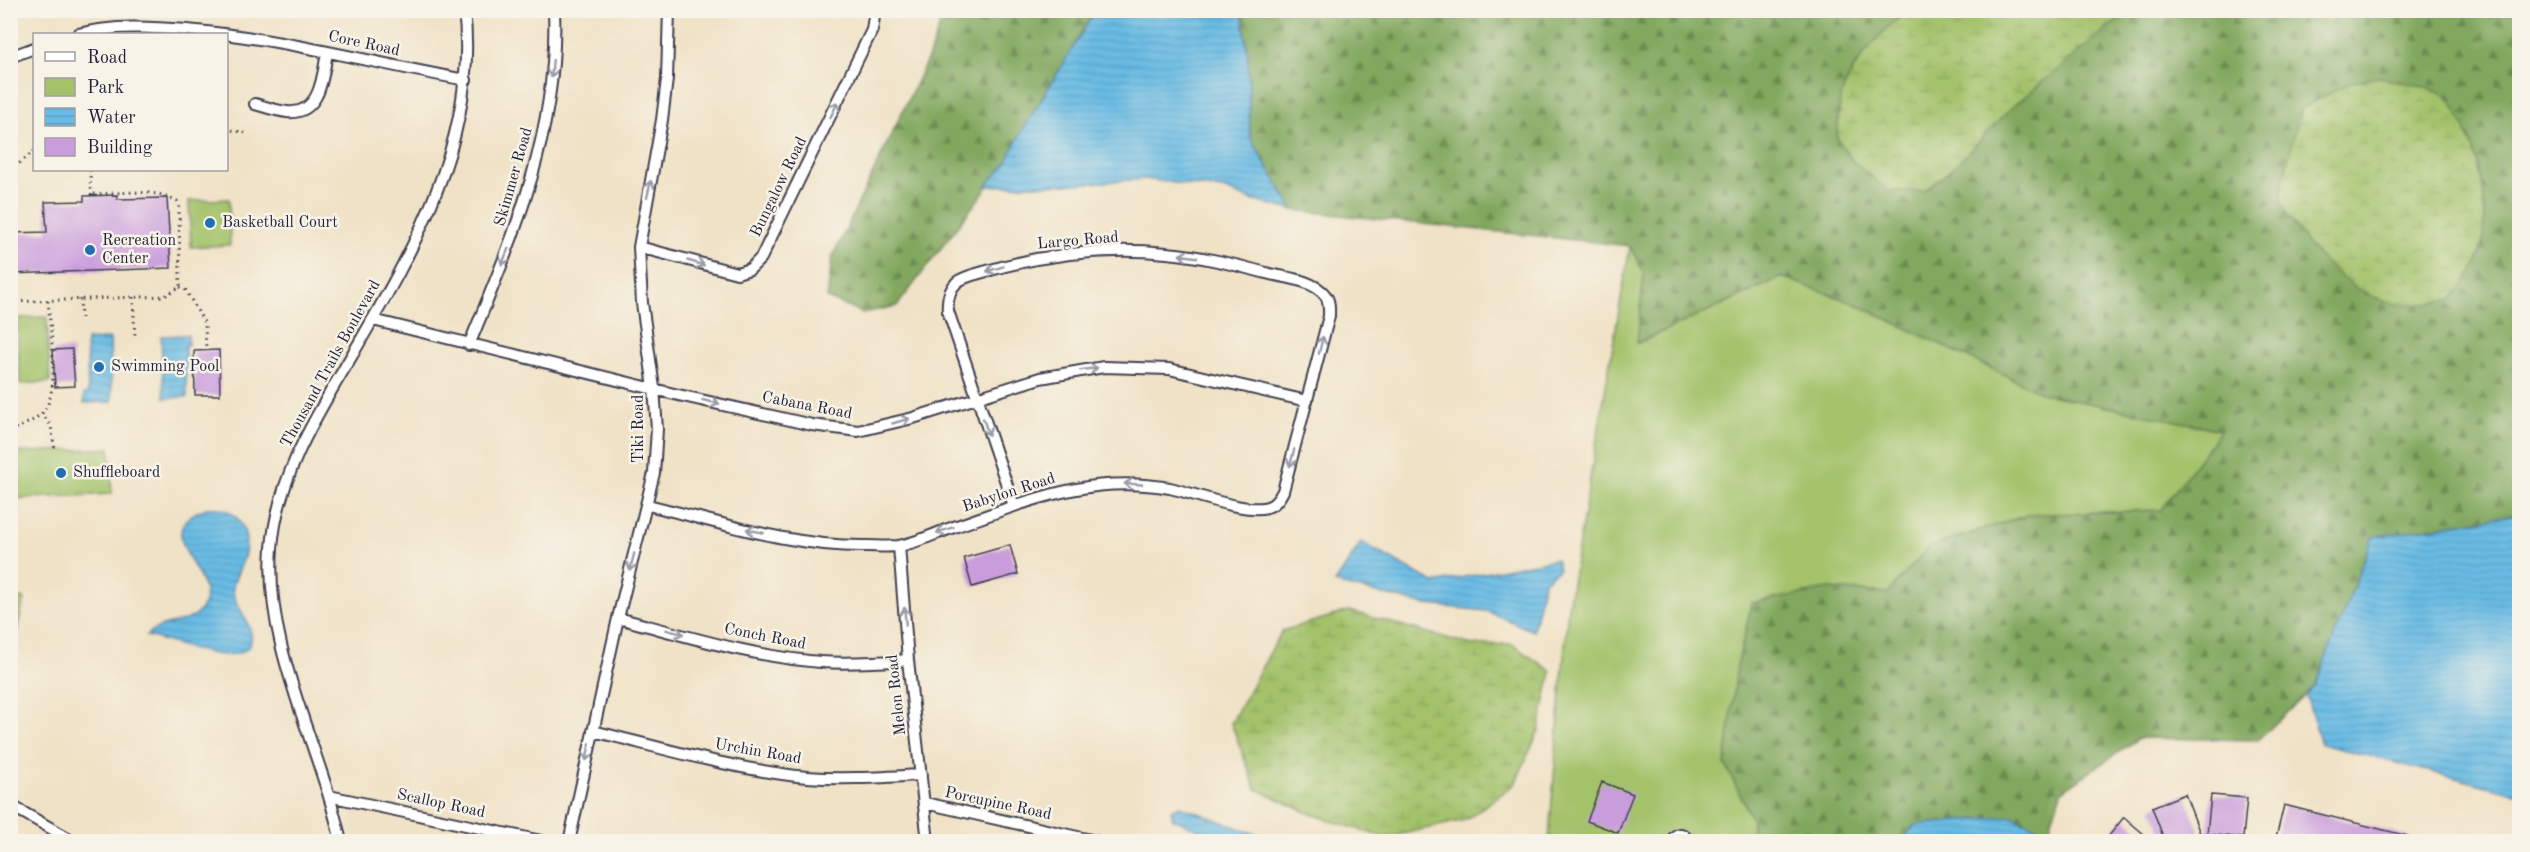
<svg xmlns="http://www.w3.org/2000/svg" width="2530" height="852" font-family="'Old Standard TT',serif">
	<defs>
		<pattern id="forest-firs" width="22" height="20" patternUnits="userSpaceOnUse" patternTransform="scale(1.5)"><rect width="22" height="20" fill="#82a85e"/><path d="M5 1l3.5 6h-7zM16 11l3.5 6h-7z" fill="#6a884f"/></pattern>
		<pattern id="wetland-marsh" width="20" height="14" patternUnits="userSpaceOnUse" patternTransform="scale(1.5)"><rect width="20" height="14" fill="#a3c26a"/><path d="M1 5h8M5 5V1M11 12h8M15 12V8" fill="none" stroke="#8ca65d"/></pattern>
		<pattern id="water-rules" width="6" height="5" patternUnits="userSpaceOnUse" patternTransform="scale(1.5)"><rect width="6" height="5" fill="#68bbe4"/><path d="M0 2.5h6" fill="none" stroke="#5aa0c4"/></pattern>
	</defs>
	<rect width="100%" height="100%" fill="#f7f3e8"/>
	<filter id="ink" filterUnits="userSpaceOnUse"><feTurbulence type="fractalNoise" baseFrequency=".0167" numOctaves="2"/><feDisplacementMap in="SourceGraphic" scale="12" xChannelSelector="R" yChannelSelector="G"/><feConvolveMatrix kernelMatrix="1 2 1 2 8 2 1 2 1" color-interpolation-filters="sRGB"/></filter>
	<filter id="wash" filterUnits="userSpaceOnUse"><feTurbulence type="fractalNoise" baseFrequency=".008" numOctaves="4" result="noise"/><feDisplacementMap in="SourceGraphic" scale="24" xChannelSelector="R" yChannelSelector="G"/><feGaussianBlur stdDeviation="1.35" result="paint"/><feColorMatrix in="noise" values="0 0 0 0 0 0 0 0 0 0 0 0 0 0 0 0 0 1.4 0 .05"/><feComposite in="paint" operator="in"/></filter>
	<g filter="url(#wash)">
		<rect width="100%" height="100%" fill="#f0e2c6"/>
		<path fill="#a3c26a" stroke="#627252" stroke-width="1.5" d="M229,199L230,245L191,247L189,201Z
			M1630,246L1644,273L1638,343L1782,277L1854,303L2045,394L2222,430L2161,510L2027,515L1929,547L1888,593L1828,589L1725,763L1752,819V841L1571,842L1549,837L1568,607Z
			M47,317L50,382L20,384L17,318Z
			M110,448L112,494L11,499V453Z
			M11,596L24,599L11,656H10Z"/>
		<path fill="url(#forest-firs)" stroke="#52654c" stroke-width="1.5" fill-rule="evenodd" d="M945,11H1095L1021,133L1006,163L897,306L863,313L827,298L832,258L929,56Z
			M1242,11H1906L1905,14C1880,31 1854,62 1843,91C1838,104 1839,123 1837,138L1852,160L1889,191H1924L1952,169L2012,107L2111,25L2134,11H2519V514L2373,537L2315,686L2258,740L2139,738L2061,792L2048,833L2012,816L1914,825L1903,841H1752V819L1725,763L1737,666L1752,603L1828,589L1888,593L1929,547L2027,515L2161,510L2221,430L2045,394L1854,303L1782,277L1637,343L1644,273L1630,246L1293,210L1250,137L1248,56ZM2469,135C2480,168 2490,221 2480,255C2477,263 2471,272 2467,280Z"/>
		<path fill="url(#wetland-marsh)" stroke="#627252" stroke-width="1.5" d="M1906,11V10L2134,11L2111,25L2012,107L1952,169L1924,191H1888L1852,160L1837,138C1839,123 1838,104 1843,91C1854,62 1880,31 1905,14Z
			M2379,77C2397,81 2435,87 2449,99C2453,103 2456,111 2458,115C2481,155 2491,208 2480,253C2476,270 2462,286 2451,300C2434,303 2403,307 2387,302C2347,289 2315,257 2293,223C2290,218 2285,212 2283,207C2277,191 2297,127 2302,108L2350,83Z
			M1349,611L1472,645L1512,644L1551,671L1539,730L1515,784L1465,820L1385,838L1311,814L1256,789L1231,723L1282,631Z"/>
		<path fill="url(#water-rules)" stroke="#456e90" stroke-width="1.5" d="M1095,11H1242L1248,56L1250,137L1293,210L1254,201L1223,189L1144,179L1075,184L986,186L1006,163L1021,133Z
			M188,335V345H185L187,397L164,398L161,336Z
			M110,339L112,402L84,403V394L88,393L86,340Z
			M207,508C237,505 251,530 244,557C241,569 232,579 233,592C235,608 264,636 245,650C224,665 170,640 146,636C162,618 192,629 204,604C217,576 144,528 207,508Z
			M2519,514V794L2321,744L2306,695L2315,686L2373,537Z
			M1361,542L1434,583L1556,559L1559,569L1544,581L1533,631L1487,611L1427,605L1335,583Z
			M1180,806L1274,841H1216L1212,835L1173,819L1171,810Z
			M2012,816L2048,833L2046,841H1903L1914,825Z"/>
		<g id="blocks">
			<path fill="#c99cdc" d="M117,195V199L167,198L171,268L10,274V233L47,232L45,202L84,201V196Z
				M72,349L75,386L55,387L53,350Z
				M219,350L220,395H195L194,351Z
				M1010,545L1018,574L972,587L964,558Z
				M1602,782L1633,794L1618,833L1587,821Z
				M2185,794L2201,836L2189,842H2165L2152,807Z
				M2211,795L2247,798L2243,838L2207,834Z
				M2284,805L2408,836L2407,842H2275Z
				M2124,817L2153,842H2104Z"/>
		</g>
	</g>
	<g filter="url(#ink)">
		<use href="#blocks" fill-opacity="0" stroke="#413f50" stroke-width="1.5"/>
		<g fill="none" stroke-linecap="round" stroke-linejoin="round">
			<defs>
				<path id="lane" d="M444,10L465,16
					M78,34C113,25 151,27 187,30C281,38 373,63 466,80
					M10,57L34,48
					M255,104C265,107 277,111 287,112C321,115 323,75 327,52
					M639,247L737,273L750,269L761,258L872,30L875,10
					M373,320L674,394L812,425L858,431L913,418L1040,378L1104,367L1169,369L1307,401
					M469,345C514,236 559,131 554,10
					M648,505C719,522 792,547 866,546C876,546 888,547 898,546C917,543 936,533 954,527C1030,501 1088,474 1170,488C1194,493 1252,517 1272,505C1277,502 1280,497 1283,491L1329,316C1329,309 1330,301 1325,295C1313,280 1287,278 1270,274C1236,265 1202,256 1167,253C1107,247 1045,254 987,271C977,274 965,276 957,282C949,290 947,300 948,311L1014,506
					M899,546L908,660L928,842
					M618,618C684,635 752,657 821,662C850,664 879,662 908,660
					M593,731C663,748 735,770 807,777C845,780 883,777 921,775
					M329,796L546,842
					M925,803L1100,842
					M10,805L75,842
					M341,842C320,744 264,649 272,548C277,482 311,424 344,369C408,259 480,142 464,10
					M569,842L618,618L654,473L657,429L654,388L642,303L639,247L662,120L667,79L669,10"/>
				<path id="street" d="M1678,842L1680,840"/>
			</defs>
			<use href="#lane" stroke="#413f50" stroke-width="14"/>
			<use href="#street" stroke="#413f50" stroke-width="26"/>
			<path stroke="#413f50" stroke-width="3" stroke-dasharray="1.5 4.5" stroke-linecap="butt" d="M226,129L247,133
				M90,170L91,196
				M10,171L34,151
				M180,287L185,289L205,324L206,350
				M133,297L135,337
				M80,299L81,318
				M10,302L165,296L180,287L179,207L177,201C154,187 116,194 91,194
				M42,413L51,426L55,451
				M10,431C22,426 34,421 43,412C61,391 50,328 48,301"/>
			<use href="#lane" stroke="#fff" stroke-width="10"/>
			<use href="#street" stroke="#fff" stroke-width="22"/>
		</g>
		<defs><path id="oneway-shaft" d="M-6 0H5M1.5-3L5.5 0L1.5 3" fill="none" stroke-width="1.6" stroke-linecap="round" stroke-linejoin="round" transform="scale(1.5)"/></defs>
		<g stroke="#9c9ca7">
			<use href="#oneway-shaft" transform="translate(552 69) rotate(95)"/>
			<use href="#oneway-shaft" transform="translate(834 110) rotate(-64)"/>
			<use href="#oneway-shaft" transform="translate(649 189) rotate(-77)"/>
			<use href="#oneway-shaft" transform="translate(1188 256) rotate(-172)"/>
			<use href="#oneway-shaft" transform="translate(505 257) rotate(112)"/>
			<use href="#oneway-shaft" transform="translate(696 263) rotate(16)"/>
			<use href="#oneway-shaft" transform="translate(995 269) rotate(163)"/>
			<use href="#oneway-shaft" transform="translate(1321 345) rotate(-76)"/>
			<use href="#oneway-shaft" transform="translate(1089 369) rotate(-8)"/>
			<use href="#oneway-shaft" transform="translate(711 402) rotate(13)"/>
			<use href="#oneway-shaft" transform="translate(901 421) rotate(-16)"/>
			<use href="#oneway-shaft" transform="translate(986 427) rotate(71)"/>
			<use href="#oneway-shaft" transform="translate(1292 458) rotate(105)"/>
			<use href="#oneway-shaft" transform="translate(1133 484) rotate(-177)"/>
			<use href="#oneway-shaft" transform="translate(945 530) rotate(161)"/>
			<use href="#oneway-shaft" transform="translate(755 531) rotate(-167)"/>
			<use href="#oneway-shaft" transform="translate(632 562) rotate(105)"/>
			<use href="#oneway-shaft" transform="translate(905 616) rotate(-95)"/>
			<use href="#oneway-shaft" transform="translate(675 632) rotate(14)"/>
			<use href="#oneway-shaft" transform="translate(588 752) rotate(102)"/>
		</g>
	</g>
	<g fill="#1f6fb2" stroke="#f7f3e8" stroke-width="2">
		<circle cx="210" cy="223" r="6"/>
		<circle cx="90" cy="250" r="6"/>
		<circle cx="99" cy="367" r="6"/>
		<circle cx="61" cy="473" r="6"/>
	</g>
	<g text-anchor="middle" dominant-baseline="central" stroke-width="5" stroke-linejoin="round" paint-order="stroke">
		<g font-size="16" fill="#22223b" stroke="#f7f3e8">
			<text transform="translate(364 44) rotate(12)">Core Road</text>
			<text transform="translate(514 177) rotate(-74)">Skimmer Road</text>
			<text transform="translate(779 187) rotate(-64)">Bungalow Road</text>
			<text transform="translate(1078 241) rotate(-5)">Largo Road</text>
			<text transform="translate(331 364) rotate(-61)">Thousand Trails Boulevard</text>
			<text transform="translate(807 406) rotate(11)">Cabana Road</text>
			<text transform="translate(639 429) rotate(-90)">Tiki Road</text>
			<text transform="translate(1009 493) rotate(-18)">Babylon Road</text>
			<text transform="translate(765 637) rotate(11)">Conch Road</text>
			<text transform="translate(897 695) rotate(-96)">Melon Road</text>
			<text transform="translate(758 752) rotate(10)">Urchin Road</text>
			<text transform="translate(441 804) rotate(12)">Scallop Road</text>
			<text transform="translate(998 804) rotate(12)">Porcupine Road</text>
		</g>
		<g font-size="16" fill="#22223b" stroke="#f7f3e8" text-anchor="start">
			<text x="222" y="223">Basketball Court</text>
			<text x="102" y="241">Recreation<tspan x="102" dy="18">Center</tspan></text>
			<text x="111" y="367">Swimming Pool</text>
			<text x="73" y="473">Shuffleboard</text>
		</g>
	</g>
	<rect width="2530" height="852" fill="none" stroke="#f7f3e8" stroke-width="36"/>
	<rect x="33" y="33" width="195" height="138" fill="#f7f3e8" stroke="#a29fa3" stroke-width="1.5"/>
	<rect x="45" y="52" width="30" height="9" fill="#ffffff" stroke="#a29fa3" stroke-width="1.5"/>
	<text x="87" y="63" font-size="18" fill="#22223b">Road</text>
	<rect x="45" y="78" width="30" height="18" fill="#a3c26a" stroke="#a29fa3" stroke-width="1.5"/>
	<text x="87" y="93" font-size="18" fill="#22223b">Park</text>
	<rect x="45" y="108" width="30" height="18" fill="url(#water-rules)" stroke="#a29fa3" stroke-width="1.5"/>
	<text x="87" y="123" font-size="18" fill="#22223b">Water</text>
	<rect x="45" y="138" width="30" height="18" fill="#c99cdc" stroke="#a29fa3" stroke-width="1.5"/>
	<text x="87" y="153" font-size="18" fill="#22223b">Building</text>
</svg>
